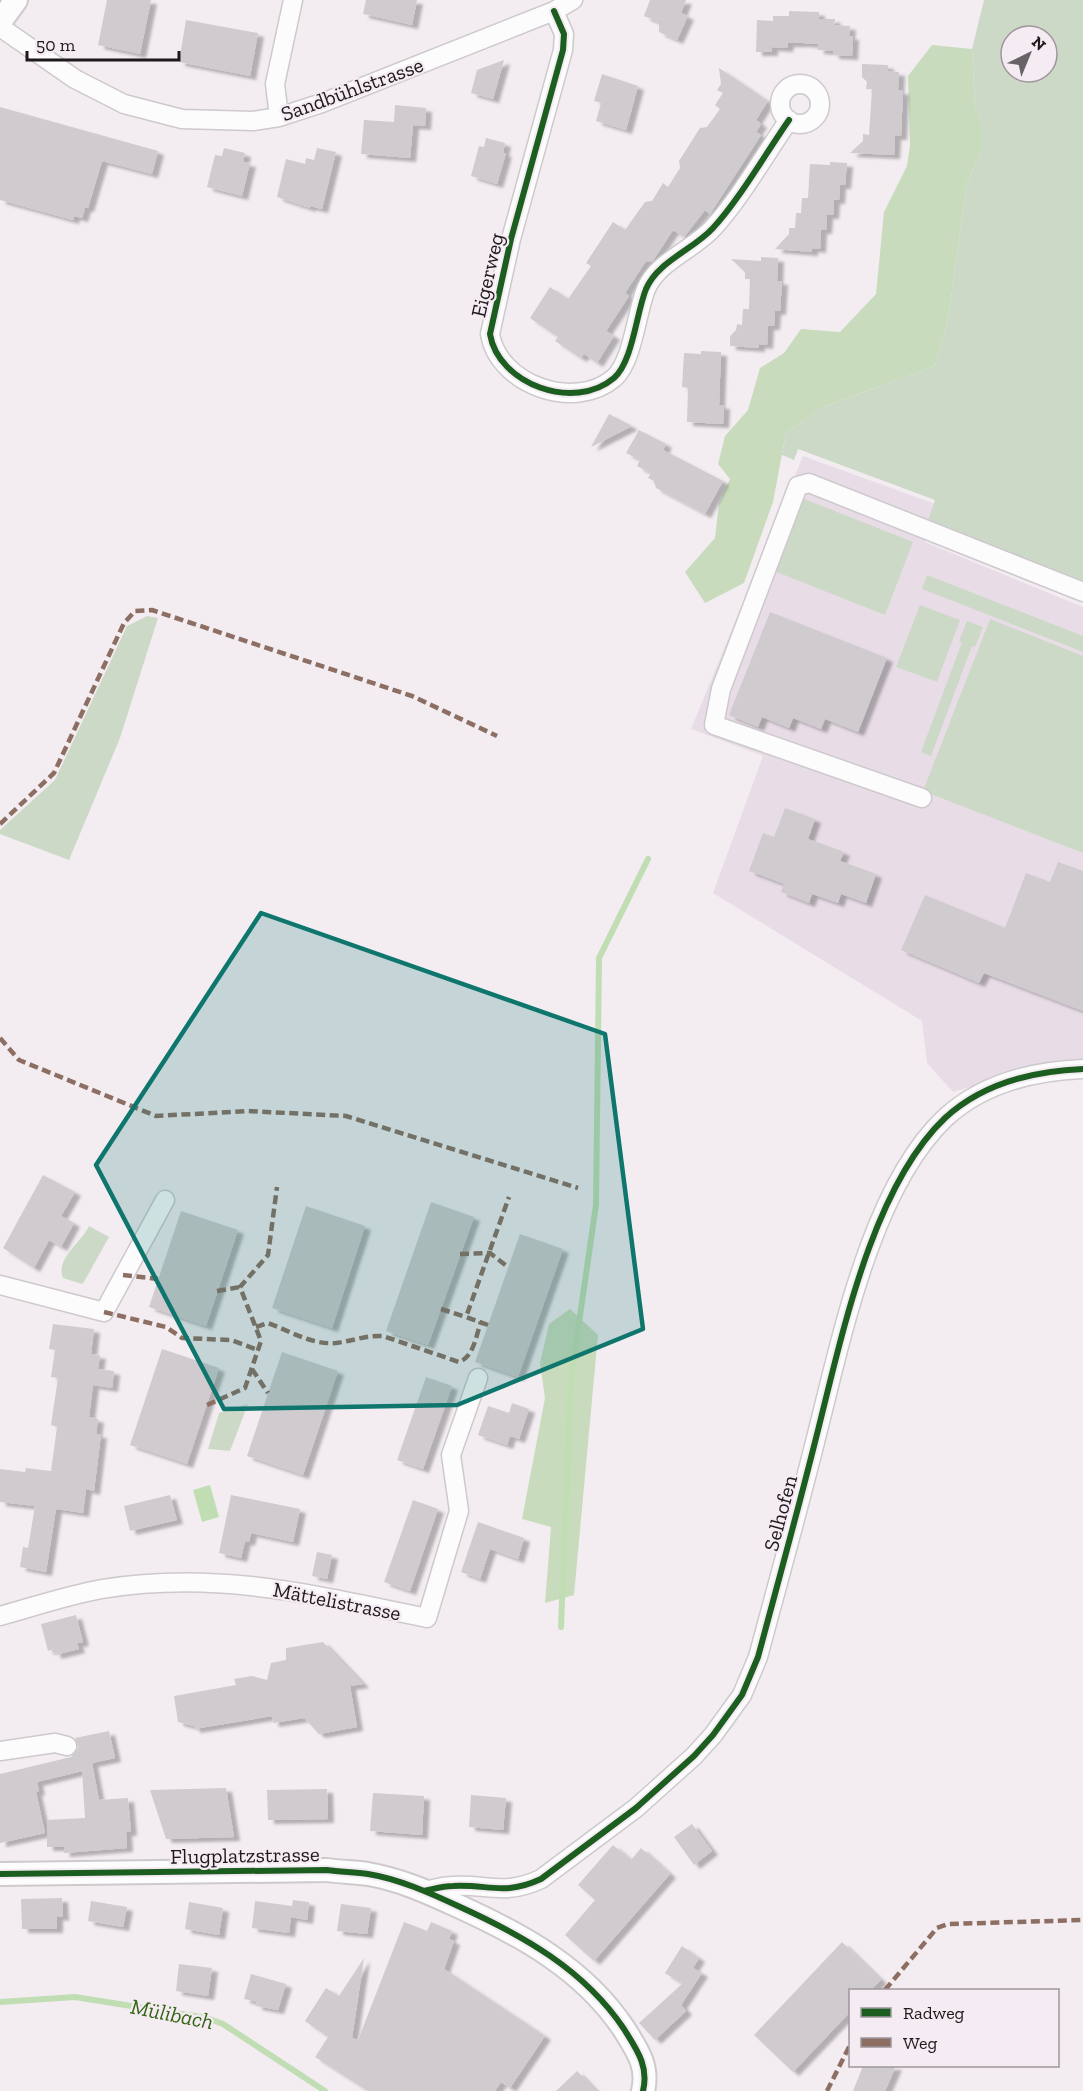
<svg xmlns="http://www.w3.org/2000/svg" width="1083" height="2091" font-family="'Zilla Slab',serif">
	<defs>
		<filter id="shadow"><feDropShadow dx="6" dy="4" stdDeviation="1.5" flood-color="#0004"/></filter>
	</defs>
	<rect width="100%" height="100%" fill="#f3edf2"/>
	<path fill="#e8dde7" d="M803,456L938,505L925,542L1083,607V1064L1053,1063L953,1092L927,1063L922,1021L713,893L763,756L691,729Z"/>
	<path fill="#cdd9c7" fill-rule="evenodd" d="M984,0H1083V581L928,521L935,500L798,449L794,460L782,455L786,433L823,407L935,366L948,320L967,182L981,152V122L975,107L972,49ZM1011,36H1047V72H1011Z
		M802,498L913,542L885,615L774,571Z
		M927,575L1083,636V652L922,589Z
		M920,605L960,620L937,682L896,667Z
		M147,616L158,618L120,738L69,860L0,834V830L55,780L127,626Z
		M990,619L1083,656V853L923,791Z
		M967,621L983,627L975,647L972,646L931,756L921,752L962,642L959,641Z
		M89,1226L109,1237L84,1282L82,1284L63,1278C55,1259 82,1242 89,1226Z
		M248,1404L230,1451L208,1449L219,1413Z"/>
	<path fill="#c8dcbd" d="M932,45L972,49L975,107L981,122V152L967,182L948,320L935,366L823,407L786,433L773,502L744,583L705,603L685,572L715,538L719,503L730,479L718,464L725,436L748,410L760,368L784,353L801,329L840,332L876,294L884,212L907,166L910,146L908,76Z
		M570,1309L598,1335L574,1595L545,1603L551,1527L522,1519L545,1398L540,1363L549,1324Z"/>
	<path fill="#c1ddb4" d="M210,1485L219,1517L202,1522L193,1490Z"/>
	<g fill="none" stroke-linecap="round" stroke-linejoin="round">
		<path stroke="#c1ddb4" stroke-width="6" d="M561,1627L571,1378L596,1205L599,958L648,859
			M0,2002L75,1997L207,2018L223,2024L325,2091"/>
	</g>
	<path fill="#d0cbcf" filter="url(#shadow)" d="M107,0H151L140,54L98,45Z
		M366,0H417L412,25L363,14Z
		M650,0H686L681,13L688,16L677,40L659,32V22L644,16Z
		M789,11L819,12V19H835L834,25L850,26L849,36H853L852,56L833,55V51L818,50V44L803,43H788L787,48L772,47V52H756L757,20L773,21V16H789Z
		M186,20L258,33L250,76L179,62Z
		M504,60L493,99L471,93L477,70Z
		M862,64L888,65V71L899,72L898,90L903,91L901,136H895L894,155L850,153L863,141V134L869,135L872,89H866L867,82L862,77Z
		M719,68L768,101L756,120L761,124L756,132L761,135L710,214L705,210L684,237L673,230L652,262L646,261L625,293L629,296L606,331L614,336L597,363L584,354L581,358L555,341L558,337L530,318L550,287L568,299L591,266L586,263L613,222L625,230L645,202L652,201L663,183L668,187L680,168L679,161L700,128L707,127L720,109L715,105L723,93L717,90L721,84Z
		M602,74L638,86L626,130L596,121L601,103L594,101Z
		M395,105L426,108L425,126L413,125L410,158L361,154L364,120L394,122Z
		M0,107L158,151L152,174L102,161L88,208H85L82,218L74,216L73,220L0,200Z
		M486,138L505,143L503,153H506L497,184L471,176L479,146L484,147Z
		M224,148L245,153L243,162L250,163L242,196L207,187L215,155L222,156Z
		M317,148L336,152L322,209L310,206V208L277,197L286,159L305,164L306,158L314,160Z
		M830,162L847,163L845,185H840L839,200H834L833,215H827L826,230H821L820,249L812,248V252L775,249L789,234V228H795L796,213H801L802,198H808L810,164L830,165Z
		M761,257L778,258L777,281H782L780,311H775L774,326H768L767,345L759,344V348L730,346V336L736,330L737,324L742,325L743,309H749L750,279H745V272L731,259L761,261Z
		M701,351L721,352L719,405H724L723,424L687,422L688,388L682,387L684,353L701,354Z
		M609,414L632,426L591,447Z
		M639,430L666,444L663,450L723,481L705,514L656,488L654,481L648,478L651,473L637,466L640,460L626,453Z
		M770,612L887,658L858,732L825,719L821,729L793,718L789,728L762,717L758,727L729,715Z
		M785,808L815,819L808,839L844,852L840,861L876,874L866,903L841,894L838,903L812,894L809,903L781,892L784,884L749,871L763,833L774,837Z
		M1058,862L1083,871V1011L984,973L979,983L901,950L925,895L1005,928L1026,873L1050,882Z
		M43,1175L75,1192L61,1216L74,1223L61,1247L49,1240L34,1268L3,1248Z
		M431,1202L474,1217L428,1345L386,1331Z
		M306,1206L365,1226L332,1328L272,1308Z
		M181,1211L238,1230L206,1326L149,1307Z
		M520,1234L563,1249L518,1377L475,1362Z
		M53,1324L94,1329L91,1354L100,1355L98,1369L114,1371L112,1388L93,1385L89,1417L98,1419L96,1434H101L94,1491L86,1489L83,1513L56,1509L46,1572L20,1567L23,1547L28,1548L35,1506L0,1502V1469L25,1472L26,1468L51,1471L57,1427L51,1425L58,1378L51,1377L55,1350L49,1349Z
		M162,1349L219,1368L187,1464L130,1445Z
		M282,1352L338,1371L303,1475L247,1456Z
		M426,1377L452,1386L423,1469L397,1460Z
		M512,1403L529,1409L519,1439L510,1436L507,1445L478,1435L488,1406L509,1413Z
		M170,1495L177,1520L130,1531L124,1506Z
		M231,1495L300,1509L293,1542L251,1533L249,1542L245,1541L241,1558L219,1553Z
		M413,1500L438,1509L410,1591L384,1582Z
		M478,1522L524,1538L518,1559L490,1549L480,1579L461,1572Z
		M317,1552L332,1555L327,1579L312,1576Z
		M76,1615L83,1642L77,1643L79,1649L55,1655L54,1649L48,1651L41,1624Z
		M323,1642L363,1684L350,1686L357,1727L319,1734L304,1718L273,1723L272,1716L194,1729V1726L178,1722L174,1696L236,1685L234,1679L252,1676L267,1680L271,1663L286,1660V1648Z
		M109,1731L115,1758L92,1763L99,1800L128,1798L131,1832H126L127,1848L64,1853V1847H47V1820L85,1818L82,1771L37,1782L39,1791L36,1792L45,1833L0,1843V1774L71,1757L78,1748L75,1738Z
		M226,1788L234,1837L166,1839L150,1790Z
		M327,1789L328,1819L268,1820L267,1790Z
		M373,1793L424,1796L422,1835L370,1831Z
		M471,1795L506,1798L503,1830L469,1827Z
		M692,1824L712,1851L694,1865L674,1837Z
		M613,1845L631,1860L641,1848L670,1874L594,1961L565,1935L595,1900L578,1885Z
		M62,1898L63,1917L57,1916V1929H22L21,1899Z
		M293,1900L309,1902L307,1920L291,1917L289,1933L252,1928L255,1901L292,1906Z
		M91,1901L127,1907L123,1927L88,1921Z
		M189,1902L223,1908L219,1935L185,1929Z
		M341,1904L371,1908L367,1934L337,1931Z
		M404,1922L427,1931L431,1922L452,1931L449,1939L454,1941L444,1969L545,2036L510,2088L501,2082L495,2091H368L315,2057L328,2037L305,2021L326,1988L339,1996L364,1958L352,2038L358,2040Z
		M842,1942L881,1980L871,1990H850V2012L793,2072L754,2035Z
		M682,1946L699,1958L693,1968L702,1973L681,2005L686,2011L655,2040L639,2023L682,1984L665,1973Z
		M179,1964L212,1968L208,1996L176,1991Z
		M251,1974L286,1984L278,2010L256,2006L257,2002L244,1999Z
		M863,2066H896L885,2091H853Z
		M577,2071L596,2091H556Z"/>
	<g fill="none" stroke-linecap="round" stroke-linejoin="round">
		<defs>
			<path id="minor" d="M554,11L564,34L563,50L511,239L490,334C498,384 574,412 614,378C633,361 636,314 646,289C658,261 693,250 713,228C739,200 766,153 789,120
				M0,27L75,79L124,104L182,119L253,121L279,117L322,103L554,11L573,0
				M780 104a20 20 0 1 1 40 0a20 20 0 1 1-40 0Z
				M279,117L275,84L293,0
				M922,798L714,725L721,689L798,486L809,483L1083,592
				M0,1285L104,1312L165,1200
				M0,1616C33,1607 68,1595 102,1589C217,1570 315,1595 427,1618L459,1511L451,1455L478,1378
				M0,1751L55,1743L67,1746
				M424,1891C434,1889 443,1886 453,1886C489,1884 504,1896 541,1879L636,1808L694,1756L713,1735L742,1695L758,1657C777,1586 797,1514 815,1442C840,1345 870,1189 945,1118C983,1083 1033,1071 1083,1069"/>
			<path id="tertiary" d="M0,22L16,0
				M0,1874L327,1870C341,1872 355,1872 368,1874C399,1879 430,1893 458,1906C522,1935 584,1969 624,2029C637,2050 649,2066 643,2091"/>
		</defs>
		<use href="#minor" stroke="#cdc9cd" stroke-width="21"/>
		<use href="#tertiary" stroke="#cdc9cd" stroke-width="26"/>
		<use href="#minor" stroke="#fdfcfd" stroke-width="18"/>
		<use href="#tertiary" stroke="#fdfcfd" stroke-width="22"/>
		<path stroke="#8d6e63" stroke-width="4.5" stroke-dasharray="9 4.5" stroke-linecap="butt" d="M0,824L54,773L124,623L135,611L152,610L412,696L497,736
			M0,1038L19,1060L156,1116L248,1111L346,1116L578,1188
			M460,1254L490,1253L508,1267
			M123,1275L158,1279
			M217,1291L240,1287
			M441,1309L466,1317
			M104,1312L166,1327L182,1338L231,1340L258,1350
			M488,1325L466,1317L509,1197
			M256,1327L268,1323C290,1331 311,1345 336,1343C352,1341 367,1335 383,1336L459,1362C474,1357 476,1335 481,1322
			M252,1369L268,1393
			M207,1405L245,1388L261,1341L240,1287L268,1255L277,1187
			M885,1990L937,1928L948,1924L1083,1920
			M827,2091L850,2045"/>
		<defs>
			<path id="cycleway" d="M554,11L564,34L563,50L511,239L490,334C498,384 574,412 614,378C633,361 636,314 646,289C658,261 693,250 713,228C739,200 766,153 789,120
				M0,1874L327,1870C341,1872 355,1872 368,1874C399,1879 430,1893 458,1906C522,1935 584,1969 624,2029C637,2050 649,2066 643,2091
				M424,1891C434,1889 443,1886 453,1886C489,1884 504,1896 541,1879L636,1808L694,1756L713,1735L742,1695L758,1657C777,1586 797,1514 815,1442C840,1345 870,1189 945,1118C983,1083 1033,1071 1083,1069"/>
		</defs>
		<use href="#cycleway" stroke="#f5ebf3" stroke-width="10"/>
		<use href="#cycleway" stroke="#1b5e20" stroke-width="6"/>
	</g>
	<path fill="#0f766e" fill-opacity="0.2" stroke="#0f766e" stroke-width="4.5" stroke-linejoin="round" d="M261,913L605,1034L643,1329L457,1405L224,1409L96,1165Z"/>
	<g text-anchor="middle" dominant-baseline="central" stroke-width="4.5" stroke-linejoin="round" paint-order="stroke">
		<g font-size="21" fill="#1d191c" stroke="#f5ebf3">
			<text transform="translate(352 89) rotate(-20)">Sandbühlstrasse</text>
			<text transform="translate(487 275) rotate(-77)">Eigerweg</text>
			<text transform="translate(780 1513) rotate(-75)">Selhofen</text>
			<text transform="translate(337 1601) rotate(11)">Mättelistrasse</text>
			<text transform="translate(245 1855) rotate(-1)">Flugplatzstrasse</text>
		</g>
		<g font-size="22" font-style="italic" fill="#336614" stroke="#f5ebf3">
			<text transform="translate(172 2014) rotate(11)">Mülibach</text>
		</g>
	</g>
	<rect x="849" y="1989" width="210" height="78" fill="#f5ebf3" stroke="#9f979d" stroke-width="1.5"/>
	<rect x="861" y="2008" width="30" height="9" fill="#1b5e20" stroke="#9f979d" stroke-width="1.5"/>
	<text x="903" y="2019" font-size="18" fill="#1d191c">Radweg</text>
	<rect x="861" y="2038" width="30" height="9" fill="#8d6e63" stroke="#9f979d" stroke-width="1.5"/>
	<text x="903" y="2049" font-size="18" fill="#1d191c">Weg</text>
	<g transform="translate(1029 54) rotate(43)"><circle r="28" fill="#f5ebf3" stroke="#9f979d" stroke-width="1.5"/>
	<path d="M0-4.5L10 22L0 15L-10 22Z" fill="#686367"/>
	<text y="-9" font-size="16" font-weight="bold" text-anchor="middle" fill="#1d191c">N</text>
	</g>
	<path d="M27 51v9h152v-9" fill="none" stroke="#1d191c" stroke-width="3"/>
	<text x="36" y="51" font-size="18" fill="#1d191c" stroke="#f5ebf3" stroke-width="4.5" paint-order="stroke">50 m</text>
</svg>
